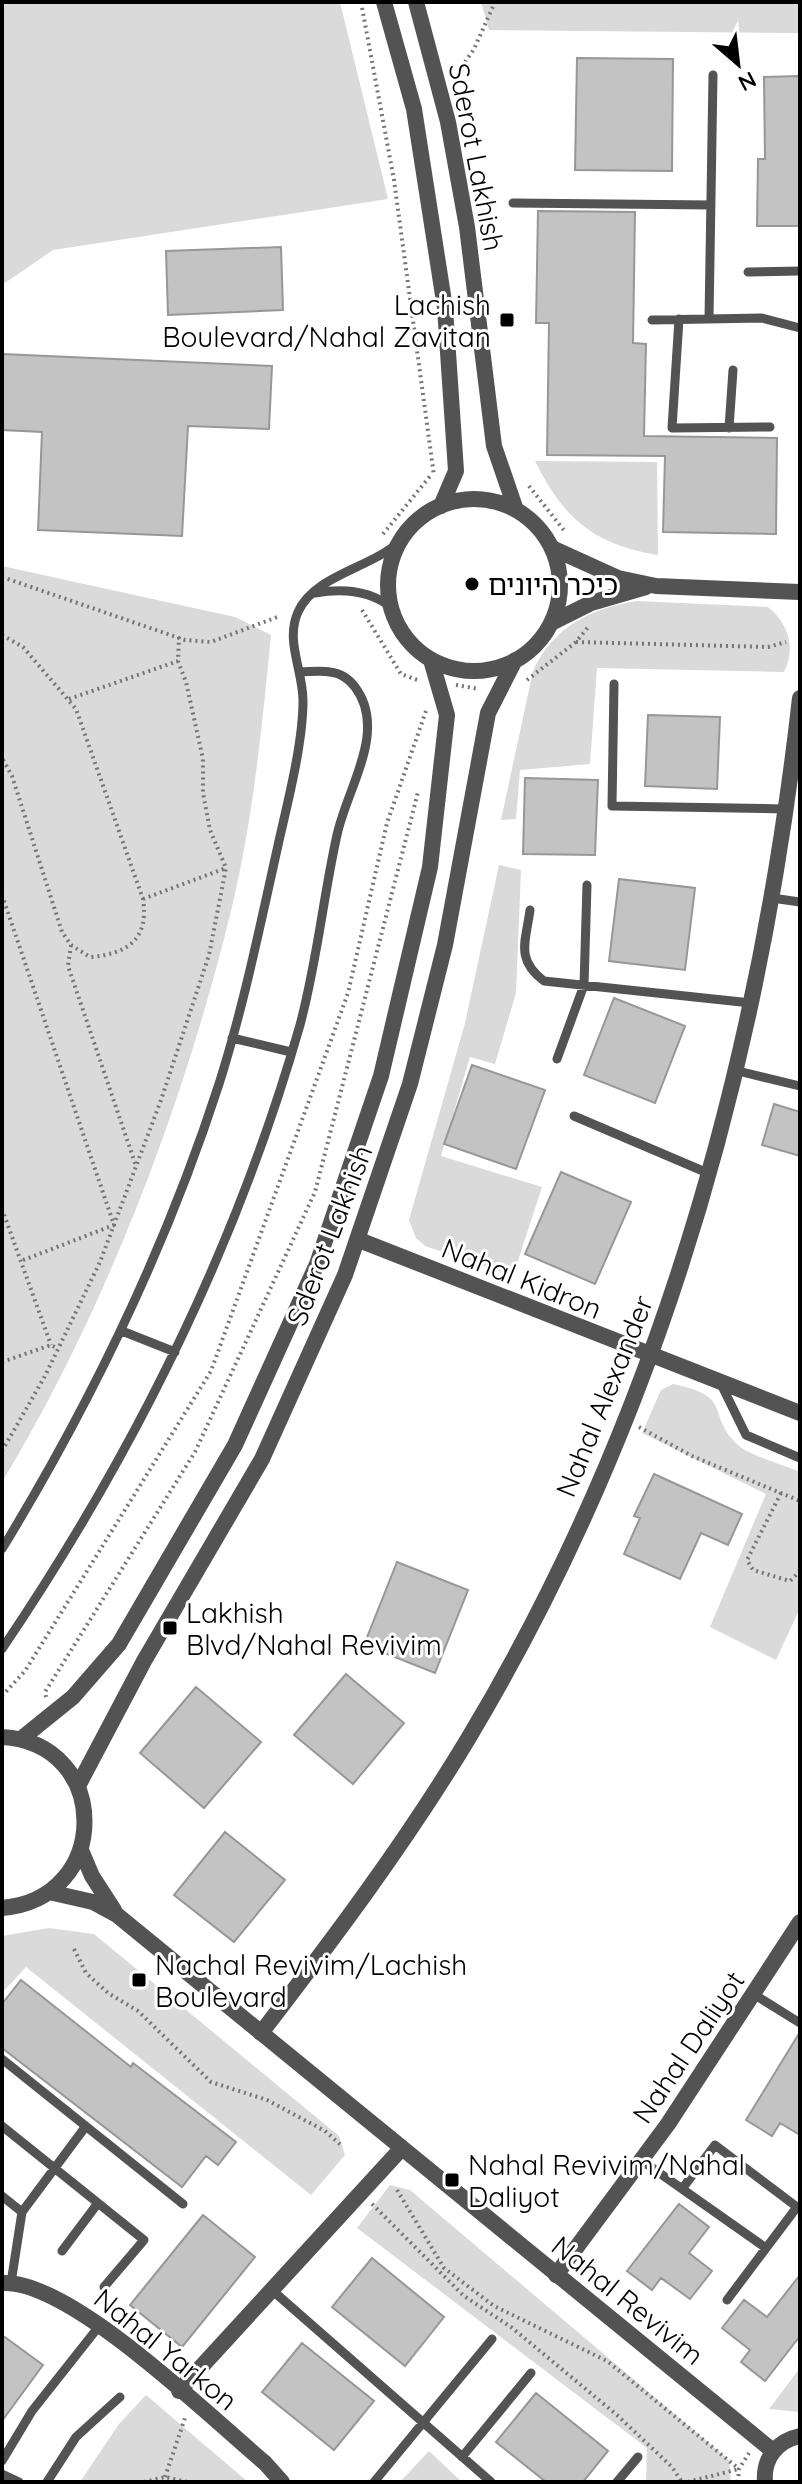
<svg xmlns="http://www.w3.org/2000/svg" width="802" height="2484" font-family="Quicksand,'Noto Sans Hebrew',sans-serif">
	<rect width="100%" height="100%" fill="#fff"/>
	<path fill="#dadada" d="M2,2H340L388,199L53,250L2,285Z
		M481,2H800V33L489,30Z
		M535,461L657,462L658,555C593,544 564,519 535,461Z
		M2,566L235,617L271,635C262,727 253,820 231,911C184,1104 105,1312 2,1482Z
		M637,601L768,607C789,624 796,648 784,672L597,668L590,764L520,770L516,819L501,820L533,671C552,627 592,608 637,601Z
		M499,865L521,870L516,993L495,1064L470,1057L441,1156L542,1187L513,1276L425,1246L416,1238L409,1220L465,1023Z
		M673,1384C735,1397 705,1413 737,1444C747,1455 785,1465 800,1472V1608L776,1660L710,1627L766,1494L642,1433L661,1390Z
		M49,1928L94,1934L339,2136L345,2155L311,2195L26,1967L2,1993V1936Z
		M390,2185L410,2190L729,2460L731,2482H646L647,2448L357,2228Z
		M800,2368V2412L769,2409Z
		M146,2395L248,2482H80L119,2424Z
		M429,2451L462,2482H400Z"/>
	<path fill="#c3c3c3" stroke="#979797" stroke-width="2" d="M577,58L673,59L672,171L575,170Z
		M800,76V226H757L758,159H765L764,77Z
		M538,211L635,212L633,343L646,344L644,436L777,438L776,534L663,532L665,456L547,455L549,323H536Z
		M281,247L283,310L168,315L166,251Z
		M2,354L272,366L269,429L188,426L182,536L38,530L42,432L2,430Z
		M648,715L720,717L717,789L645,786Z
		M525,778L598,780L595,855L523,854Z
		M619,879L695,888L685,970L609,961Z
		M614,998L685,1026L655,1103L584,1075Z
		M472,1065L545,1090L516,1169L444,1144Z
		M774,1104L800,1112V1156L762,1145Z
		M561,1172L631,1202L595,1284L525,1254Z
		M654,1474L742,1514L728,1545L701,1533L680,1579L624,1554L640,1518L634,1516Z
		M397,1562L468,1590L435,1673L364,1645Z
		M346,1674L404,1723L353,1784L294,1735Z
		M196,1687L261,1742L204,1808L140,1753Z
		M225,1832L285,1880L234,1942L174,1895Z
		M21,1980L131,2067L133,2063L236,2142L218,2165L206,2156L182,2187L2,2048V2004Z
		M800,2032V2135L780,2123L772,2136L746,2120Z
		M679,2204L709,2227L689,2253L712,2271L690,2299L661,2278L652,2290L627,2271Z
		M203,2215L255,2257L182,2347L130,2305Z
		M372,2258L444,2317L405,2366L332,2307Z
		M800,2275V2336L765,2381L741,2362L750,2350L722,2328L744,2300L767,2317Z
		M2,2335L43,2365L2,2421Z
		M302,2343L374,2401L334,2450L262,2392Z
		M536,2393L608,2451L583,2482H546L496,2442Z"/>
	<g fill="none" stroke-linecap="round" stroke-linejoin="round">
		<path stroke="#757575" stroke-width="4" stroke-dasharray="2 4" stroke-linecap="butt" d="M361,2L394,180L434,476
			M455,77L474,49L495,2
			M529,486L566,533
			M383,534L431,475
			M2,577L185,640L211,642L280,616
			M362,610L401,674L420,681
			M2,635L23,647L76,709L143,899C149,939 128,954 90,957L71,945L62,932L12,776L2,758
			M576,642L768,647L786,642
			M527,680L576,642L589,626
			M456,685L479,689
			M69,699L178,661
			M2,895L114,1225L21,1261
			M143,899L226,868
			M71,945L68,966L136,1166
			M2,1209L51,1345
			M2,1362L51,1345L58,1349
			M639,1427L692,1456L800,1501
			M2,1451L45,1376L100,1262L161,1100L209,955L226,868L210,830L203,793V759L186,682L178,661L179,637
			M781,1493L747,1560L753,1570L790,1581L800,1571
			M2,1696L25,1671L211,1371L348,993L387,823L426,711
			M46,1697L45,1692L195,1452L315,1192L418,792
			M74,1949L86,1973L108,1993L138,2011L211,2082L267,2100L325,2131L342,2146
			M397,2190L444,2268L494,2306L607,2361L739,2469
			M372,2204L464,2296L511,2327L617,2415L672,2467L682,2482
			M165,2477L186,2415
			M144,2482L165,2477L187,2482
			M688,2482L739,2469
			M738,2482L739,2469L749,2453"/>
		<path stroke="#535353" stroke-width="9" d="M513,203L711,205
			M748,272L800,271
			M679,319L672,428L770,427
			M709,319L713,75
			M652,320L762,318L800,328
			M729,428L733,370
			M315,593C343,588 369,590 391,607
			M614,684L612,806L786,809
			M772,898L800,902
			M530,910C526,941 515,959 544,981L751,1003
			M232,1038L291,1052
			M557,1059L584,985L587,885
			M738,1071L800,1086
			M574,1116L710,1174
			M122,1331L175,1352
			M721,1384L746,1435L800,1458
			M2,1549C91,1403 166,1248 219,1084C245,1002 262,916 281,832C290,793 303,740 303,701C303,670 285,641 298,612C314,575 372,568 400,541
			M2,1649C132,1457 236,1249 300,1025C317,962 323,898 337,835C347,788 388,731 355,687C349,679 340,673 330,672C320,670 309,672 300,672
			M755,1995L800,2023
			M2,2059L183,2204
			M2,2126L144,2240L104,2287
			M641,2160L766,2248
			M682,2189L715,2145L797,2207L727,2300
			M2,2196L22,2212
			M62,2251L98,2203
			M11,2283L22,2212L86,2126
			M273,2291L491,2482
			M462,2457L531,2373
			M2,2461L32,2411L100,2325
			M2,2474L19,2482
			M47,2482L76,2437L120,2397
			M374,2482L492,2339
			M617,2482L638,2457"/>
		<path stroke="#535353" stroke-width="16" d="M359,1240L800,1413
			M261,2033C334,1938 406,1842 468,1739C658,1422 759,1064 800,698
			M556,2275L668,2124L800,1922
			M2,2283C70,2279 210,2417 265,2463L282,2482
			M179,2391L401,2149"/>
		<path stroke="#535353" stroke-width="16" d="M384,2L414,109L445,308L456,471L441,506
			M416,2L448,122L467,227L494,446L516,510
			M388 585a86 86 0 1 1 172 0a86 86 0 1 1-172 0Z
			M552,548L618,578L656,586L800,592
			M551,623L591,603L646,587
			M2,1737C112,1743 112,1899 2,1908
			M21,1739L73,1697L119,1644L235,1445L317,1264L381,1076L430,867L447,715L431,660
			M78,1786L144,1661L262,1459L345,1275L410,1084L445,945L488,713L515,660
			M81,1850L92,1876L114,1910
			M49,1892L93,1902L117,1915L773,2451
			M765,2482C763,2458 777,2441 800,2436"/>
	</g>
	<g fill="#000" stroke="#fff" stroke-width="3">
		<rect x="499" y="312" width="16" height="16" rx="4"/>
		<circle cx="472" cy="584" r="8"/>
		<rect x="162" y="1620" width="16" height="16" rx="4"/>
		<rect x="131" y="1972" width="16" height="16" rx="4"/>
		<rect x="444" y="2172" width="16" height="16" rx="4"/>
	</g>
	<g text-anchor="middle" dominant-baseline="central" stroke-width="6" stroke-linejoin="round" paint-order="stroke">
		<g font-size="28" fill="#000" stroke="#fff">
			<text transform="translate(477 157) rotate(79)">Sderot Lakhish</text>
			<text transform="translate(329 1235) rotate(-69)">Sderot Lakhish</text>
			<text transform="translate(522 1278) rotate(22)">Nahal Kidron</text>
			<text transform="translate(604 1396) rotate(-68)">Nahal Alexander</text>
			<text transform="translate(688 2047) rotate(-56)">Nahal Daliyot</text>
			<text transform="translate(628 2300) rotate(39)">Nahal Revivim</text>
			<text transform="translate(166 2349) rotate(39)">Nahal Yarkon</text>
		</g>
		<g font-size="28" fill="#000" stroke="#fff" text-anchor="start">
			<text x="491" y="304" text-anchor="end">Lachish<tspan x="491" dy="32">Boulevard/Nahal Zavitan</tspan></text>
			<text x="488" y="584">כיכר היונים</text>
			<text x="186" y="1612">Lakhish<tspan x="186" dy="32">Blvd/Nahal Revivim</tspan></text>
			<text x="155" y="1964">Nachal Revivim/Lachish<tspan x="155" dy="32">Boulevard</tspan></text>
			<text x="468" y="2164">Nahal Revivim/Nahal<tspan x="468" dy="32">Daliyot</tspan></text>
		</g>
	</g>
	<rect width="802" height="2484" fill="none" stroke="#000000" stroke-width="8"/>
	<g transform="translate(738 64) rotate(152)" stroke="#ffffff" stroke-width="6" paint-order="stroke">
	<path d="M0-6L14 30L0 20L-14 30Z" fill="#000000"/>
	<text y="-12" font-size="22" font-weight="bold" text-anchor="middle" fill="#000000">N</text>
	</g>
</svg>
